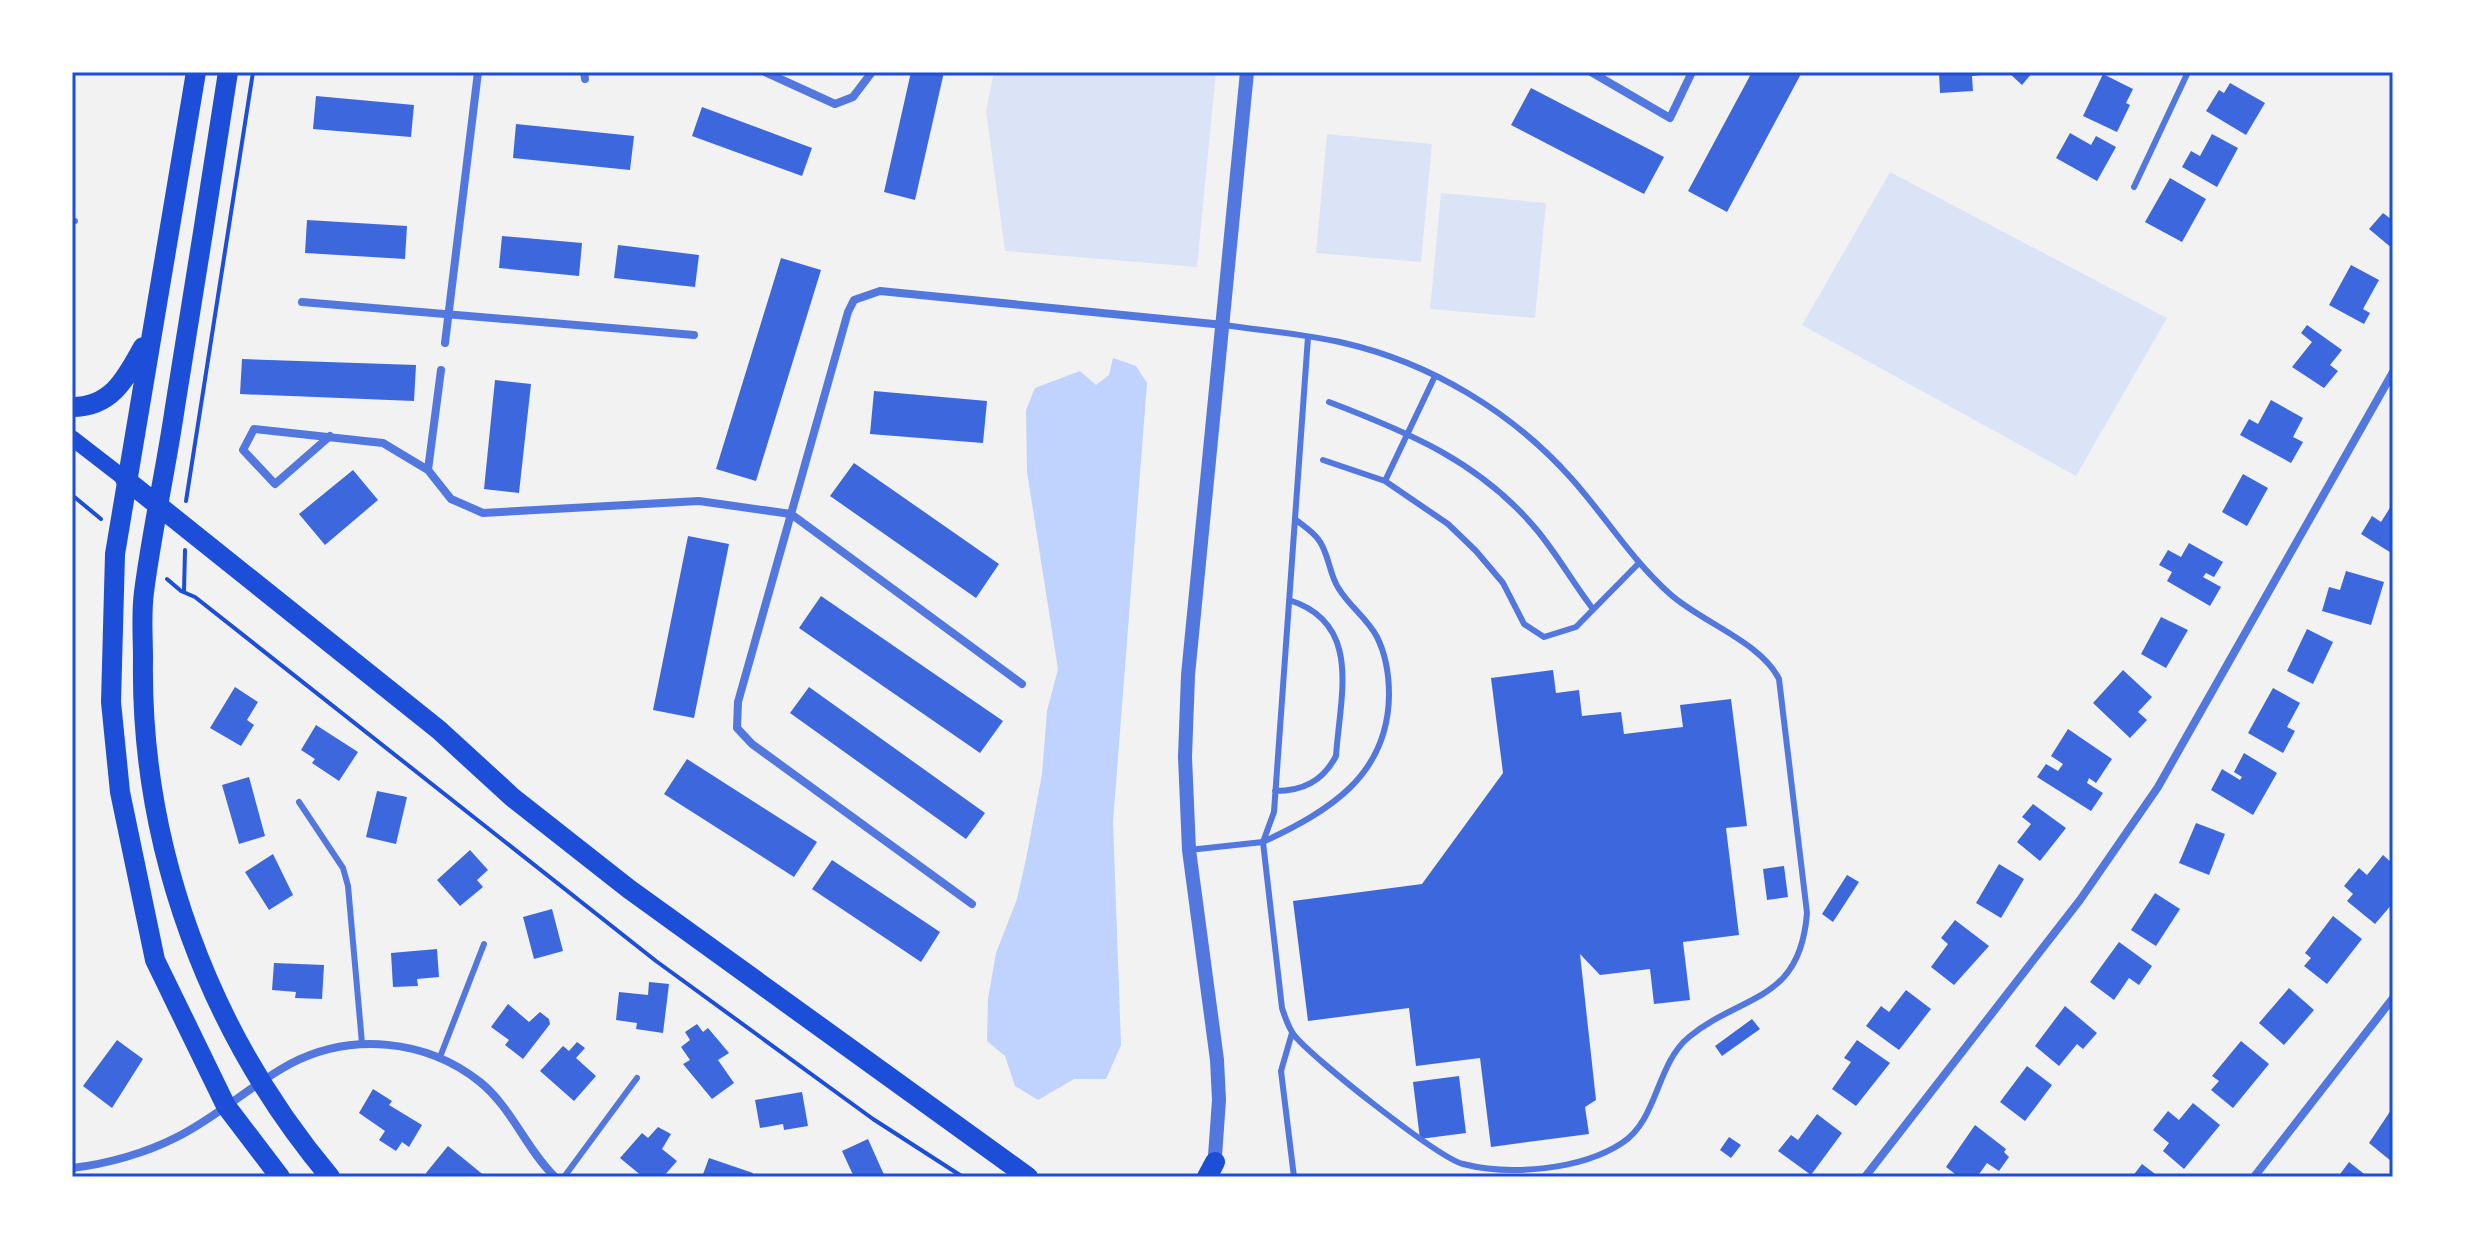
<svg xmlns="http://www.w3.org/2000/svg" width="2465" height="1249" font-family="'Fira Sans',sans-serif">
	<rect width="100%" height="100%" fill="#f2f2f2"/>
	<path fill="#dbe4f7" d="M994,72H1216L1197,267L1005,251L986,111Z
		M1327,134L1432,144L1421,262L1316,253Z
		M1890,172L2167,318L2076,476L1802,325Z
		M1441,193L1546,203L1535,318L1430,309Z"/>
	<path fill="#bfd3fe" d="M1113,358L1136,366L1147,383L1113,822L1121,1045L1106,1079H1074L1038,1100L1015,1086L1005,1056L987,1041L988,999L996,953L1017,899L1026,859L1042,774L1047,711L1058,669L1027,472L1026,410L1035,388L1080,371L1096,385L1109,375Z"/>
	<path fill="#3d67dc" d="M911,72H944L915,200L884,192Z
		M1752,72H1802L1727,212L1688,191Z
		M1939,72H1981V75L1972,76L1973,91L1940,93Z
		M2008,72H2033L2022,85Z
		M2103,74L2133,89L2126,103L2130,105L2117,132L2083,116Z
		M2230,83L2265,103L2246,135L2206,111L2219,90L2224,93Z
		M1531,88L1664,157L1644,194L1511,125Z
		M316,96L414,105L411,137L313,129Z
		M702,107L812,148L802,176L692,136Z
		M516,124L634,136L630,170L513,158Z
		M2070,133L2091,145L2096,136L2116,147L2097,181L2056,158Z
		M2212,134L2238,148L2217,187L2182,167L2191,151L2200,156Z
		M2170,178L2206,199L2182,242L2145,222Z
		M2383,213L2391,219L2393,217V249L2369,229Z
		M307,220L407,226L405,259L305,253Z
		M502,236L582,243L579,276L499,268Z
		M618,245L699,255L695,287L614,278Z
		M781,258L821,270L756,481L716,469Z
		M2351,265L2379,280L2363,309L2370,313L2364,324L2329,305Z
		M2307,325L2342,350L2330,365L2338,371L2324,388L2292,367L2312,342L2301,333Z
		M242,359L416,365L414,401L240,394Z
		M495,380L531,384L519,493L484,489Z
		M874,391L987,401L983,443L870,434Z
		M2271,400L2303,418L2293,437L2303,442L2291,463L2240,435L2249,419L2258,424Z
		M854,463L999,564L976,598L830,496Z
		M353,470L378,500L325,545L299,514Z
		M2243,474L2268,488L2247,526L2222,512Z
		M2393,503V554L2361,534L2372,516L2381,522Z
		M688,536L729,544L694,718L653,710Z
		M2189,543L2223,562L2214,577L2206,573L2203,577L2221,587L2210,606L2167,581L2172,572L2159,565L2168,550L2181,557Z
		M2346,571L2384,582L2371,625L2322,611L2329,587L2340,590Z
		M821,596L1003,721L980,753L799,628Z
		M2161,617L2188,630L2166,668L2141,654Z
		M2307,629L2333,642L2313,684L2287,671Z
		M1553,670L1556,693L1579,690L1582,716L1621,712L1624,734L1683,727L1680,705L1731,699L1747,826L1726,828L1739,935L1683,942L1690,1000L1654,1004L1650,969L1600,975L1580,954L1596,1100L1585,1107L1589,1134L1491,1147L1480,1058L1416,1066L1409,1008L1308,1021L1293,901L1422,884L1503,773L1491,678Z
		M2123,670L2152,697L2138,712L2147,720L2130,738L2093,703Z
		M235,687L258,702L247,720L254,725L241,746L210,728Z
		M809,687L985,813L966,839L790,713Z
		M2273,688L2300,703L2287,727L2295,731L2283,753L2248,733Z
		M316,725L358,752L339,781L312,763L315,759L301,750Z
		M2068,729L2112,759L2096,783L2089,778L2087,783L2103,793L2091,811L2037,777L2046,764L2058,771L2063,764L2051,756Z
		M2244,753L2277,773L2253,815L2211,790L2222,769L2240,780L2242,777L2234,772Z
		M687,759L817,842L794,877L664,794Z
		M249,777L265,836L239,844L222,785Z
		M377,791L407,797L396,844L366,837Z
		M2033,804L2066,828L2040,861L2017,842L2031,824L2022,817Z
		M2196,823L2225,834L2209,875L2179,863Z
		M470,850L488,870L477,880L483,887L460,906L437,880Z
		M273,854L293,895L269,910L245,872Z
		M2383,855L2393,864V903L2375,924L2347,901L2353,894L2344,886L2359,868L2367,875Z
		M832,860L940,932L921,962L812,889Z
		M1999,864L2024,879L2001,918L1976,903Z
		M1784,866L1788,897L1767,900L1763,869Z
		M1847,875L1859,882L1833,922L1822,914Z
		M2155,893L2180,909L2156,946L2131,930Z
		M552,909L563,951L534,959L523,917Z
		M2333,916L2362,939L2327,984L2304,966L2311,958L2305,953Z
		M1955,920L1989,946L1954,985L1931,967L1948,944L1941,938Z
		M2119,942L2152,966L2139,985L2129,978L2114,1000L2090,982Z
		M437,949L439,977L417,979L418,986L393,987L391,953Z
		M274,963L324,965L322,999L295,998L296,992L272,990Z
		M649,982L669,984L663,1033L636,1029L637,1023L616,1020L619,992L648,995Z
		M2289,988L2314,1010L2284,1045L2259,1023Z
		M1906,990L1931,1009L1899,1050L1866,1026L1881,1006L1889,1012Z
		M508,1004L529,1022L540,1012L549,1019L550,1024L523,1059L505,1045L509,1040L491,1027Z
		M2065,1006L2097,1033L2083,1049L2077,1044L2059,1066L2035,1046Z
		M1752,1019L1760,1029L1722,1056L1715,1046Z
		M697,1024L703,1032L708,1028L729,1053L718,1060L734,1083L712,1099L683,1064L690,1060L681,1047L690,1040L685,1032Z
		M117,1040L143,1059L112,1108L83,1086Z
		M1857,1040L1890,1063L1856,1106L1832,1089L1851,1062L1844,1058Z
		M2241,1041L2269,1064L2233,1108L2211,1090L2219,1081L2212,1076Z
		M577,1042L585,1048L576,1058L596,1076L574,1101L540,1071L563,1046L569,1051Z
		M2027,1066L2052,1085L2025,1121L2000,1102Z
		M1459,1076L1466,1133L1420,1139L1413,1082Z
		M373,1089L392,1101L389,1105L422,1125L409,1147L402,1142L396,1151L379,1140L385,1131L359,1113Z
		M802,1092L808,1126L784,1130L783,1124L760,1128L755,1100Z
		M2193,1103L2220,1125L2184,1169L2163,1151L2169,1143L2153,1130L2168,1111L2179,1120Z
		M2393,1107V1158L2391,1161L2369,1143Z
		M1817,1114L1842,1133L1811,1175L1778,1151L1791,1135L1798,1140Z
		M1975,1125L2006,1149L2004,1152L2009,1157L1999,1171L1987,1163L1977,1177H1959L1946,1167Z
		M658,1127L671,1134L662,1149L677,1161L663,1177H643L620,1158L642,1133L648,1138Z
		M1729,1137L1741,1145L1731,1158L1720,1150Z
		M868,1139L885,1177H854L842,1151Z
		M448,1146L486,1177H431L426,1173Z
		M709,1158L753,1173L751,1177H702Z
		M2349,1162L2368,1177H2338Z
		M2142,1164L2159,1177H2132Z"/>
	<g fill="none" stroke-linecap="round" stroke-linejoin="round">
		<path stroke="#1d4ed8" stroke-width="4" d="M72,495L101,519
			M186,501L253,72
			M167,579L181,591L195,597L656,961L873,1119L963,1177
			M184,592L185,550"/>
		<path stroke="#5277de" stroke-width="6" d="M2134,187L2188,72
			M72,221H75
			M1329,402C1408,432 1480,462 1536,529C1557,554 1573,583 1593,609
			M1323,460L1385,481L1435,376
			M1385,481L1448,524L1476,551L1503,583L1524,624L1544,637L1576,627L1638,564
			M1295,519C1302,525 1312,531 1318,539C1329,552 1329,575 1339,589C1350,607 1367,618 1377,637C1386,655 1389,675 1389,695C1388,776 1329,811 1263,842L1274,812L1308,337
			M1275,791C1303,791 1323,781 1336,756C1340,696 1363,623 1289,600
			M299,802L343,868L348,886L362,1043
			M1189,850L1263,842L1282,1008C1285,1017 1288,1027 1294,1035C1312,1058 1437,1157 1463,1164C1510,1176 1581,1170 1622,1143C1658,1120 1656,1064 1689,1037C1743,993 1800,1003 1807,913L1779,679C1761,642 1701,622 1670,594C1630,558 1606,517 1571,478C1512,412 1431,363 1344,343C1305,334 1264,331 1224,325
			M1292,1033L1281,1071L1294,1177
			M440,1057L484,944
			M564,1177L637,1078"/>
		<path stroke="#5277de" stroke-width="8" d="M584,72L585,79
			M765,72L835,104L853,97L872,72
			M1591,72L1670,118L1692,72
			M302,302L694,335
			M445,343L478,72
			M330,436L275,484L243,450L254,429L383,443L428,470L451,499L483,513L699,501L791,514L1022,684
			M428,470L441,370
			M972,904L752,744L737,728L738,702L848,312L854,300L880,291L1224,325
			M72,1168C107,1164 146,1153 177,1137C217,1117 251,1085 290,1064C351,1032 426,1039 480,1082C512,1108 526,1149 555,1177
			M1865,1177L2080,900L2158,787L2393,372
			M2254,1177L2393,998"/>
		<path stroke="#5277de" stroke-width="14" d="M1214,1170L1219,1100L1217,1060L1189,850L1185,757L1188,675L1247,72"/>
		<path stroke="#1d4ed8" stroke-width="16" d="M72,438L125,479"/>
		<path stroke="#1d4ed8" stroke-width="20" d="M196,72L115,554L111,702L120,792L155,960L226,1106L280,1177
			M228,72C211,184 193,295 175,407C166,469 152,530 144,592C141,614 143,637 143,659C140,847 209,1033 330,1177
			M72,407C112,407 126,378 143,347
			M125,479L439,730L512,797L629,889L1028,1177
			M1207,1177L1215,1162"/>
	</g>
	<rect width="2465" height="1249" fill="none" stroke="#ffffff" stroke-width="148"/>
	<rect x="74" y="74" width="2317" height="1101" fill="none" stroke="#1d4ed8" stroke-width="3"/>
</svg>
